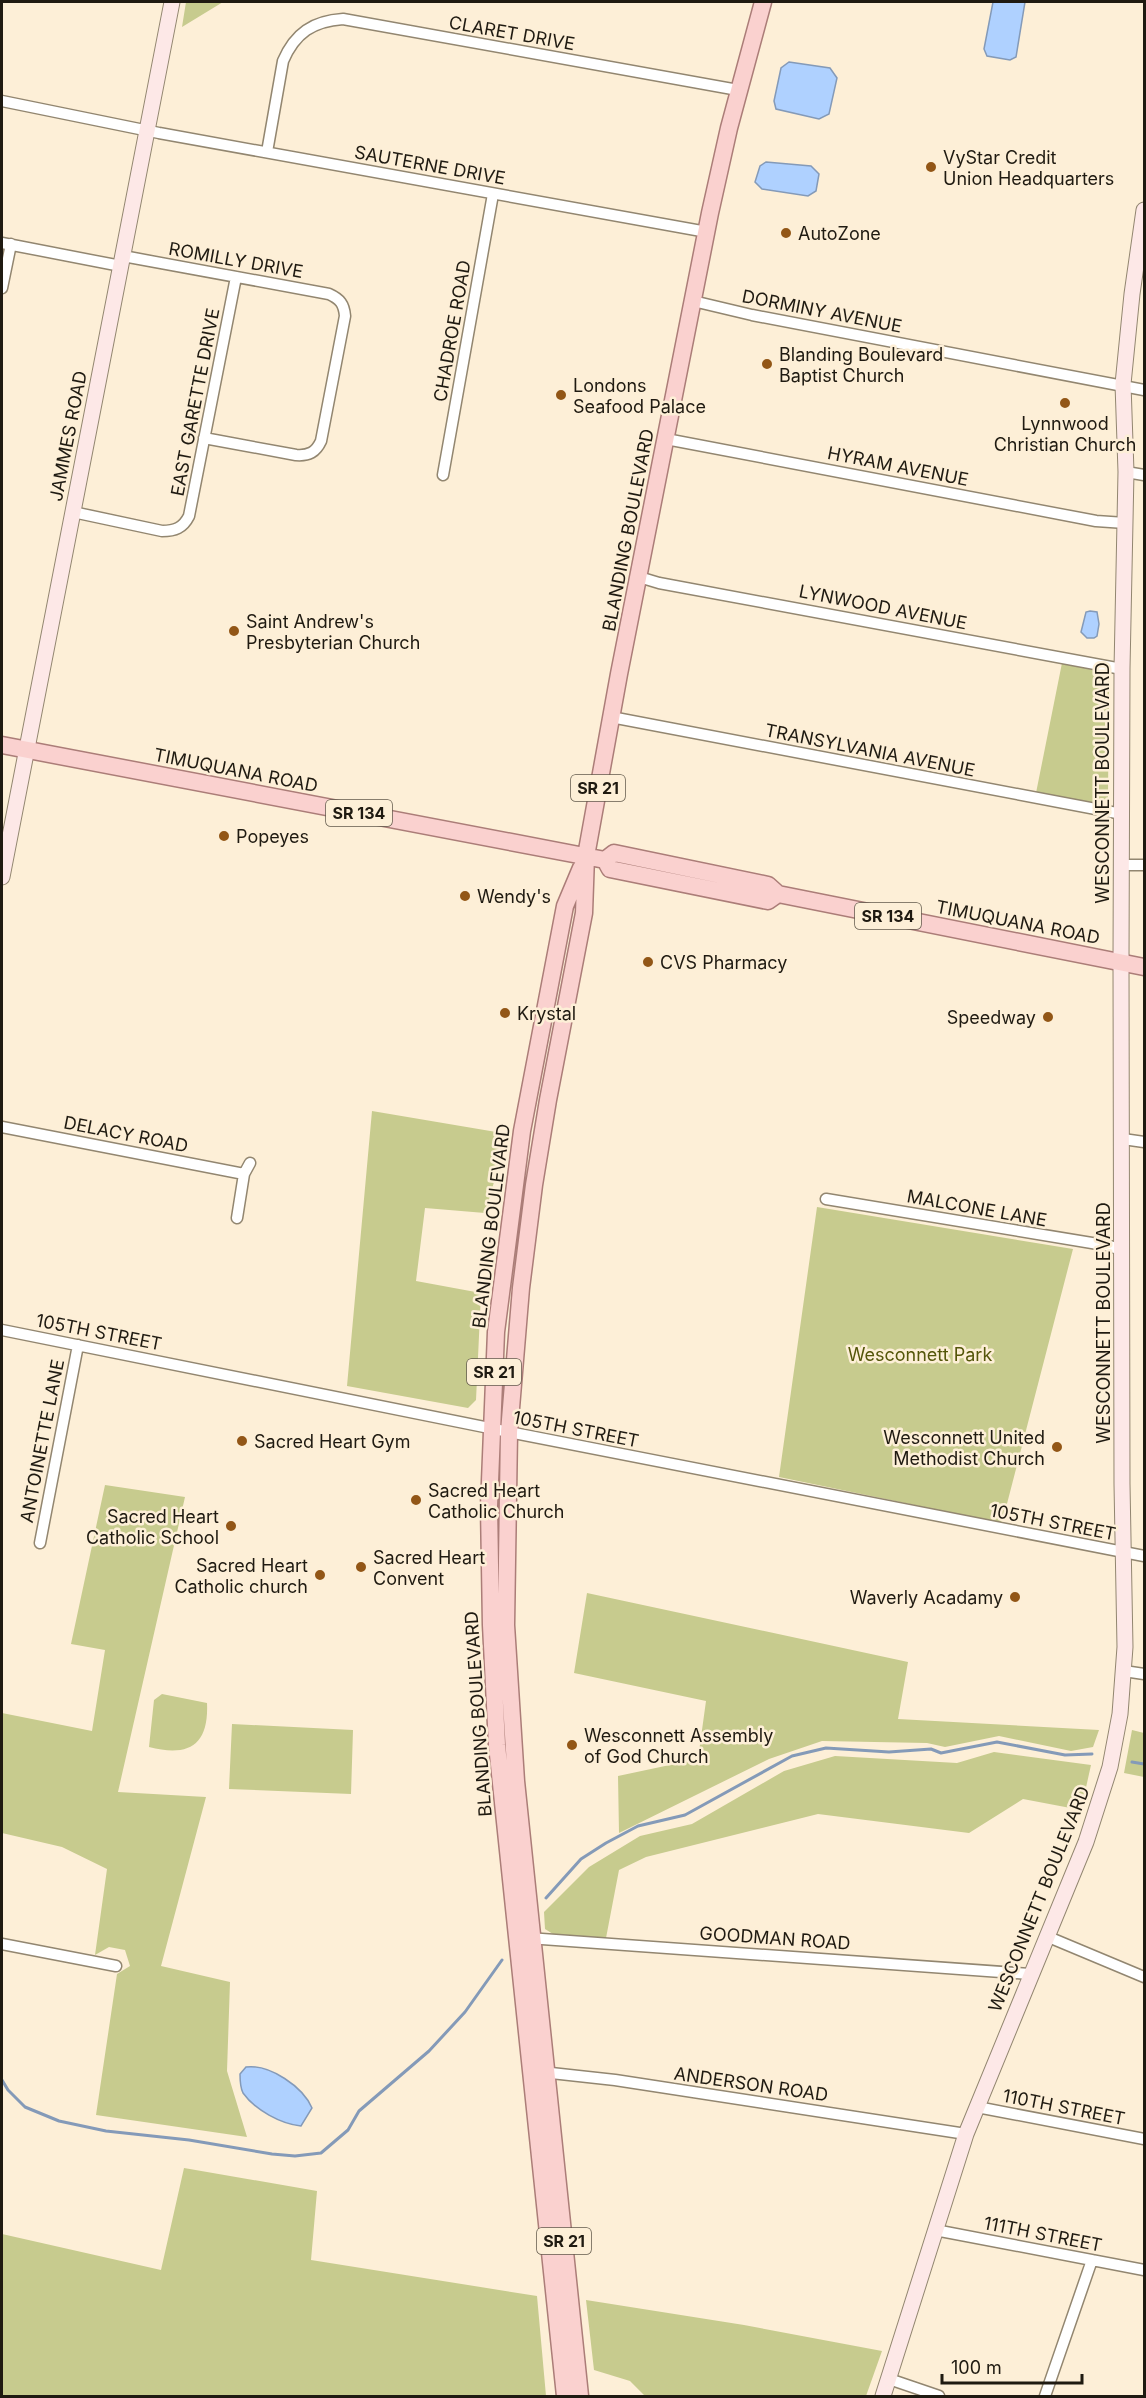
<svg xmlns="http://www.w3.org/2000/svg" width="1146" height="2398" font-family="Inter,sans-serif">
	<rect width="100%" height="100%" fill="#fdefd7"/>
	<path fill="#c7cb8e" d="M186,2H223L182,27Z
		M1062,663L1098,670L1109,676L1108,798L1096,804L1036,793Z
		M372,1111L508,1134L485,1213L425,1208L416,1281L481,1293L476,1400L468,1408L347,1386Z
		M817,1207L1073,1249L1002,1523L779,1477Z
		M105,1485L185,1497L118,1792L206,1797L161,1966L230,1982L227,2071L247,2137L96,2115L117,1974L130,1966L125,1950L109,1947L95,1955L107,1869L62,1847L2,1833V1713L92,1731L105,1650L71,1644Z
		M587,1593L908,1662L898,1719L1099,1730L1093,1747L1071,1751L999,1736L945,1747L927,1743L822,1741L769,1759L619,1833L618,1776L698,1759L706,1701L574,1673Z
		M162,1694L207,1703C209,1746 188,1757 149,1747L154,1700Z
		M232,1724L353,1730L351,1794L229,1789Z
		M1132,1730L1144,1733V1777L1124,1773Z
		M994,1752L1091,1765L1081,1810L1023,1799L969,1833L818,1814L646,1857L619,1870L606,1938L553,1934L545,1929L544,1912L589,1867L640,1836L692,1824L784,1771L835,1756L957,1763Z
		M184,2168L317,2191L311,2260L537,2296L546,2396H2V2234L161,2270Z
		M586,2300L744,2325L882,2351L866,2396H645L630,2381L594,2370Z"/>
	<path fill="#afd1ff" stroke="#849ab8" stroke-width="1.5" d="M993,2H1025L1016,57L1010,60L987,56L984,49Z
		M789,62L830,68L837,78L829,114L819,119L776,109L774,101L781,68Z
		M766,162L811,166L819,174L816,191L808,196L762,189L755,182L760,166Z
		M1090,611L1097,612L1099,624L1097,636L1094,638H1087L1081,632L1086,612Z
		M246,2067C270,2064 303,2087 312,2108L301,2126C281,2124 255,2110 243,2093C240,2087 240,2081 240,2074Z"/>
	<g fill="none" stroke-linecap="round" stroke-linejoin="round">
		<path stroke="#849ab8" stroke-width="3" d="M1132,1762L1144,1764
			M546,1898L581,1859L606,1843L638,1826L685,1815L792,1756L826,1748L889,1752L931,1749L941,1753L997,1742L1065,1755L1092,1754
			M2,2080L8,2090L25,2107L59,2121L106,2131L189,2140L272,2154L295,2156L321,2153L348,2130L359,2111L429,2051L465,2012L502,1960"/>
		<defs>
			<path id="street" d="M2,101L159,133L707,232
				M267,152L283,61C295,33 313,21 343,19L738,90
				M2,243L121,266
				M123,256L329,294C340,299 344,304 345,316L321,441C316,452 309,456 296,455L204,438
				M2,288L11,244
				M693,301L752,315L1144,390
				M666,439L1096,521L1125,523
				M1126,472L1144,475
				M443,475L493,194
				M73,512L162,531C175,531 183,528 189,516L236,277
				M639,577L659,583L1122,669
				M611,717L1122,814
				M1123,865H1144
				M2,1127L244,1174
				M1123,1139L1144,1142
				M826,1199L1110,1246L1123,1251
				M237,1218L244,1174L250,1163
				M2,1330L509,1432L1144,1556
				M40,1543L78,1345
				M1124,1671L1144,1674
				M1046,1936L1144,1977
				M528,1938L1030,1974
				M2,1944L116,1966
				M542,2072L615,2080L966,2134
				M977,2107L1144,2139
				M935,2230L1144,2270
				M889,2379L939,2396
				M1045,2396L1092,2260"/>
			<path id="secondary" d="M2,877L172,2
				M883,2396L966,2134L1086,1842L1110,1767L1120,1714L1125,1647L1122,1484L1121,962L1122,669L1126,472L1123,384L1132,294L1144,210"/>
			<path id="primary" d="M2,745L605,860L614,853L768,885L778,894L1144,967
				M605,860L610,869L768,901L778,894
				M565,2396L497,1745L491,1625L489,1506L496,1332L522,1131L565,906L581,868
				M580,2396L516,1781L506,1625L509,1432L521,1288L534,1185L548,1100L584,913L586,856L619,674L710,213L729,128L763,2"/>
		</defs>
		<use href="#street" stroke="#928670" stroke-width="13"/>
		<use href="#secondary" stroke="#928670" stroke-width="17"/>
		<use href="#primary" stroke="#ab7d78" stroke-width="19"/>
		<use href="#street" stroke="#fff" stroke-width="10"/>
		<use href="#secondary" stroke="#fde8e7" stroke-width="15"/>
		<use href="#primary" stroke="#fad1cf" stroke-width="16"/>
	</g>
	<g fill="#925616" stroke="#fdefd7" stroke-width="2">
		<circle cx="931" cy="167" r="6"/>
		<circle cx="786" cy="233" r="6"/>
		<circle cx="767" cy="364" r="6"/>
		<circle cx="561" cy="395" r="6"/>
		<circle cx="1065" cy="403" r="6"/>
		<circle cx="234" cy="631" r="6"/>
		<circle cx="224" cy="836" r="6"/>
		<circle cx="465" cy="896" r="6"/>
		<circle cx="648" cy="962" r="6"/>
		<circle cx="505" cy="1013" r="6"/>
		<circle cx="1048" cy="1017" r="6"/>
		<circle cx="242" cy="1441" r="6"/>
		<circle cx="1057" cy="1447" r="6"/>
		<circle cx="416" cy="1500" r="6"/>
		<circle cx="231" cy="1526" r="6"/>
		<circle cx="361" cy="1567" r="6"/>
		<circle cx="320" cy="1575" r="6"/>
		<circle cx="1015" cy="1597" r="6"/>
		<circle cx="572" cy="1745" r="6"/>
	</g>
	<g text-anchor="middle" dominant-baseline="central" stroke-width="5" stroke-linejoin="round" paint-order="stroke">
		<g fill="#fdefd7" stroke="#625a4c" stroke-width="1.5">
			<rect x="571" y="775" width="54" height="26" rx="4.5"/>
			<rect x="326" y="800" width="66" height="26" rx="4.5"/>
			<rect x="855" y="903" width="66" height="26" rx="4.5"/>
			<rect x="467" y="1359" width="54" height="26" rx="4.5"/>
			<rect x="537" y="2228" width="54" height="26" rx="4.5"/>
		</g>
		<g font-size="16" font-weight="bold" fill="#1f1a11">
			<text x="598" y="788">SR 21</text>
			<text x="359" y="813">SR 134</text>
			<text x="888" y="916">SR 134</text>
			<text x="494" y="1372">SR 21</text>
			<text x="564" y="2241">SR 21</text>
		</g>
		<g font-size="18" fill="#1f1a11" stroke="#fdefd7">
			<text transform="translate(512 33) rotate(10)">CLARET DRIVE</text>
			<text transform="translate(430 165) rotate(10)">SAUTERNE DRIVE</text>
			<text transform="translate(236 260) rotate(10)">ROMILLY DRIVE</text>
			<text transform="translate(822 311) rotate(11)">DORMINY AVENUE</text>
			<text transform="translate(452 331) rotate(-80)">CHADROE ROAD</text>
			<text transform="translate(195 402) rotate(-79)">EAST GARETTE DRIVE</text>
			<text transform="translate(68 436) rotate(-79)">JAMMES ROAD</text>
			<text transform="translate(898 466) rotate(11)">HYRAM AVENUE</text>
			<text transform="translate(628 530) rotate(-79)">BLANDING BOULEVARD</text>
			<text transform="translate(883 607) rotate(11)">LYNWOOD AVENUE</text>
			<text transform="translate(870 750) rotate(11)">TRANSYLVANIA AVENUE</text>
			<text transform="translate(236 770) rotate(11)">TIMUQUANA ROAD</text>
			<text transform="translate(1102 783) rotate(-90)">WESCONNETT BOULEVARD</text>
			<text transform="translate(1018 922) rotate(11)">TIMUQUANA ROAD</text>
			<text transform="translate(126 1134) rotate(11)">DELACY ROAD</text>
			<text transform="translate(977 1208) rotate(10)">MALCONE LANE</text>
			<text transform="translate(491 1226) rotate(-83)">BLANDING BOULEVARD</text>
			<text transform="translate(1103 1323) rotate(-90)">WESCONNETT BOULEVARD</text>
			<text transform="translate(99 1332) rotate(11)">105TH STREET</text>
			<text transform="translate(576 1429) rotate(11)">105TH STREET</text>
			<text transform="translate(42 1441) rotate(-79)">ANTOINETTE LANE</text>
			<text transform="translate(1053 1522) rotate(11)">105TH STREET</text>
			<text transform="translate(478 1714) rotate(-94)">BLANDING BOULEVARD</text>
			<text transform="translate(1039 1899) rotate(-68)">WESCONNETT BOULEVARD</text>
			<text transform="translate(775 1938) rotate(4)">GOODMAN ROAD</text>
			<text transform="translate(751 2084) rotate(8)">ANDERSON ROAD</text>
			<text transform="translate(1064 2107) rotate(11)">110TH STREET</text>
			<text transform="translate(1043 2234) rotate(11)">111TH STREET</text>
		</g>
		<g font-size="18" fill="#1f1a11" stroke="#fdefd7" text-anchor="start">
			<text x="943" y="157">VyStar Credit<tspan x="943" dy="21">Union Headquarters</tspan></text>
			<text x="798" y="233">AutoZone</text>
			<text x="779" y="354">Blanding Boulevard<tspan x="779" dy="21">Baptist Church</tspan></text>
			<text x="573" y="385">Londons<tspan x="573" dy="21">Seafood Palace</tspan></text>
			<text x="1065" y="423" text-anchor="middle">Lynnwood<tspan x="1065" dy="21">Christian Church</tspan></text>
			<text x="246" y="621">Saint Andrew's<tspan x="246" dy="21">Presbyterian Church</tspan></text>
			<text x="236" y="836">Popeyes</text>
			<text x="477" y="896">Wendy's</text>
			<text x="660" y="962">CVS Pharmacy</text>
			<text x="517" y="1013">Krystal</text>
			<text x="1036" y="1017" text-anchor="end">Speedway</text>
			<text x="1045" y="1437" text-anchor="end">Wesconnett United<tspan x="1045" dy="21">Methodist Church</tspan></text>
			<text x="254" y="1441">Sacred Heart Gym</text>
			<text x="428" y="1490">Sacred Heart<tspan x="428" dy="21">Catholic Church</tspan></text>
			<text x="219" y="1516" text-anchor="end">Sacred Heart<tspan x="219" dy="21">Catholic School</tspan></text>
			<text x="373" y="1557">Sacred Heart<tspan x="373" dy="21">Convent</tspan></text>
			<text x="308" y="1565" text-anchor="end">Sacred Heart<tspan x="308" dy="21">Catholic church</tspan></text>
			<text x="1003" y="1597" text-anchor="end">Waverly Acadamy</text>
			<text x="584" y="1735">Wesconnett Assembly<tspan x="584" dy="21">of God Church</tspan></text>
		</g>
		<g font-size="18" fill="#54560a" stroke="#fdefd7">
			<text x="920" y="1354">Wesconnett Park</text>
		</g>
	</g>
	<rect width="1146" height="2398" fill="none" stroke="#1f1a11" stroke-width="6"/>
	<path d="M942 2374v9h140v-9" fill="none" stroke="#1f1a11" stroke-width="3"/>
	<text x="951" y="2374" font-size="18" fill="#1f1a11" stroke="#fdefd7" stroke-width="4.5" paint-order="stroke">100 m</text>
</svg>
